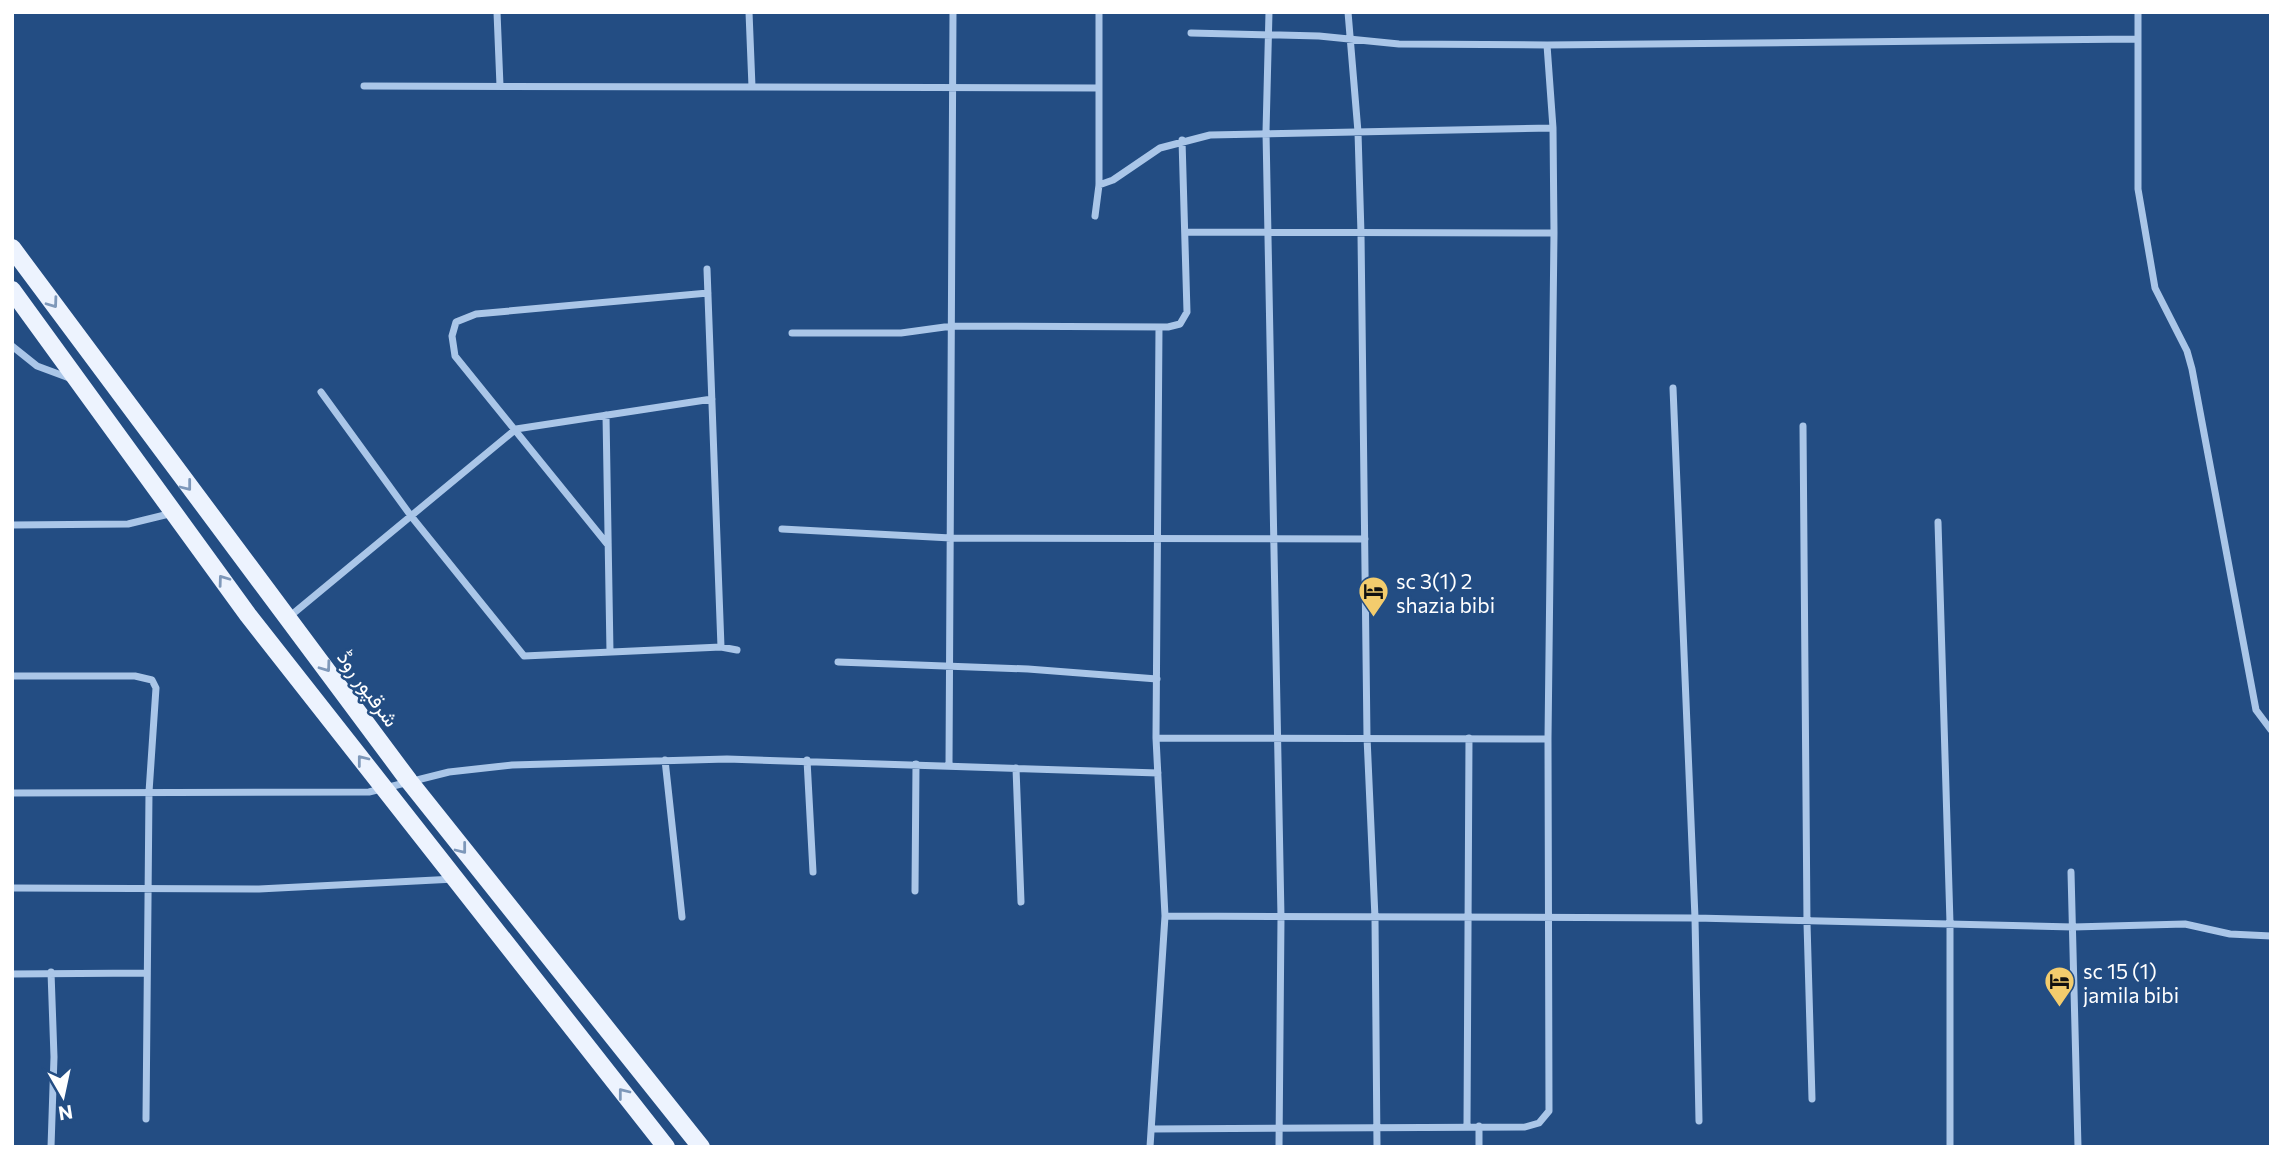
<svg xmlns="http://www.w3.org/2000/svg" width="2283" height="1159" font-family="Commissioner,Vazirmatn,sans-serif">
	<rect width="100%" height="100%" fill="#234d83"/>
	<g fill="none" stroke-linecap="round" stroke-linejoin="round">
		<path stroke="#aac6e8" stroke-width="7" d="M497,12L500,86
			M749,12L752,87
			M1269,12L1266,132L1281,917L1279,1147
			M1348,12L1358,132L1361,234L1367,737L1375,918L1377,1147
			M2138,12V189L2155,288L2187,351L2192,369L2256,710L2271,730
			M1191,33L1319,36L1399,44L1547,45L2138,39
			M364,86L1099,88
			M1099,185L1113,180L1160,148L1210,135L1553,128
			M1095,216L1099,185V12
			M1186,232L1554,233
			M707,269L721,647
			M792,333H901L952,326L1168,327L1180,324L1187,312L1182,140
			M12,346L37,366L72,379
			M1673,388L1695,918L1699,1121
			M321,392L411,516L524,656L721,647L737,650
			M606,415L610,652
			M1803,426L1807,923L1812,1099
			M1938,522L1950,923V1147
			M12,525L128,524L173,513
			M782,529L951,538L1365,539
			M608,545L455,356L452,336L456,322L476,314L708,293
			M289,617L516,429L712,399
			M838,662L1028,669L1157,679
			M12,676H135L152,680L156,688L149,792L146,1119
			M1156,738L1548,739
			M665,760L682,917
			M807,760L813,872
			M949,765L953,12
			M1016,768L1021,902
			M12,793L369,792L449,772L512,765L727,759L1158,773
			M2071,872L2078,1147
			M12,888L259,889L455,879
			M915,891L916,764
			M1165,916L1695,918L2073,927L2185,924L2230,934L2271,936
			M12,974L147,973
			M1467,1126L1469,738
			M1152,1129L1525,1127L1539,1123L1549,1111L1548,739L1554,233L1553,128L1547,45
			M51,1147L54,1057L51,972
			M1150,1147L1165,916L1156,738L1159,327
			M1479,1147V1126"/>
		<path stroke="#edf3fe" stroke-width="18" d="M12,248L409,781L701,1147
			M12,290L248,615L666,1147"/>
	</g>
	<defs><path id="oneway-chevron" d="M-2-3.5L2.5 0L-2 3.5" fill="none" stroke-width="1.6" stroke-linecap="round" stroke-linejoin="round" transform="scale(1.75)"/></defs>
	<g stroke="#7e98ba">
		<use href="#oneway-chevron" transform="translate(53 303) rotate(54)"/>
		<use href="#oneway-chevron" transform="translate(187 486) rotate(52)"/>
		<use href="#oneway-chevron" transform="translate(223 580) rotate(-126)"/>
		<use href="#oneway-chevron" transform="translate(326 667) rotate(54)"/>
		<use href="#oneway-chevron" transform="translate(362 760) rotate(-128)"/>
		<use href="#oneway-chevron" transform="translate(462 849) rotate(52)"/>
		<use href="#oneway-chevron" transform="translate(623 1093) rotate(-128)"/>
	</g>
	<defs>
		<symbol id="hotel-pin" viewBox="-11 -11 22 30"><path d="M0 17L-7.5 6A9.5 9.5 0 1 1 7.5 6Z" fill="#f3cc6d" stroke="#234d83"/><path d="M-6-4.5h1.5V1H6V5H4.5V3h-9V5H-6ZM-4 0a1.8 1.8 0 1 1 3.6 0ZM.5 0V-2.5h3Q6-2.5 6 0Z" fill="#111"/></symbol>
	</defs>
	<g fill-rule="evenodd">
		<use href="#hotel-pin" x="1356" y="574" width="35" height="47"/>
		<use href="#hotel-pin" x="2042" y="964" width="35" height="47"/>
	</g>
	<g text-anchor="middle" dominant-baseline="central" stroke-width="5" stroke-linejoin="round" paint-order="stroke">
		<g font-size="21" fill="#fff" stroke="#234d83" text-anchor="start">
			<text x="1396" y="580">sc 3(1) 2<tspan x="1396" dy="24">shazia bibi</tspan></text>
			<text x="2083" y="970">sc 15 (1)<tspan x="2083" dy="24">jamila bibi</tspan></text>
		</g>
		<g font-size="21" fill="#fff" stroke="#234d83">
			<text transform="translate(369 688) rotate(54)">شرقپور روڈ</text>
		</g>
	</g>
	<rect width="2283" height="1159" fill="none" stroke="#ffffff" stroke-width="28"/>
	<g transform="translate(63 1096) rotate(171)" stroke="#234d83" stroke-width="5" paint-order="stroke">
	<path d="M0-5L12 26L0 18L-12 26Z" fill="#ffffff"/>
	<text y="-10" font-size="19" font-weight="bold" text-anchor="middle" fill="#ffffff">N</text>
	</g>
</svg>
